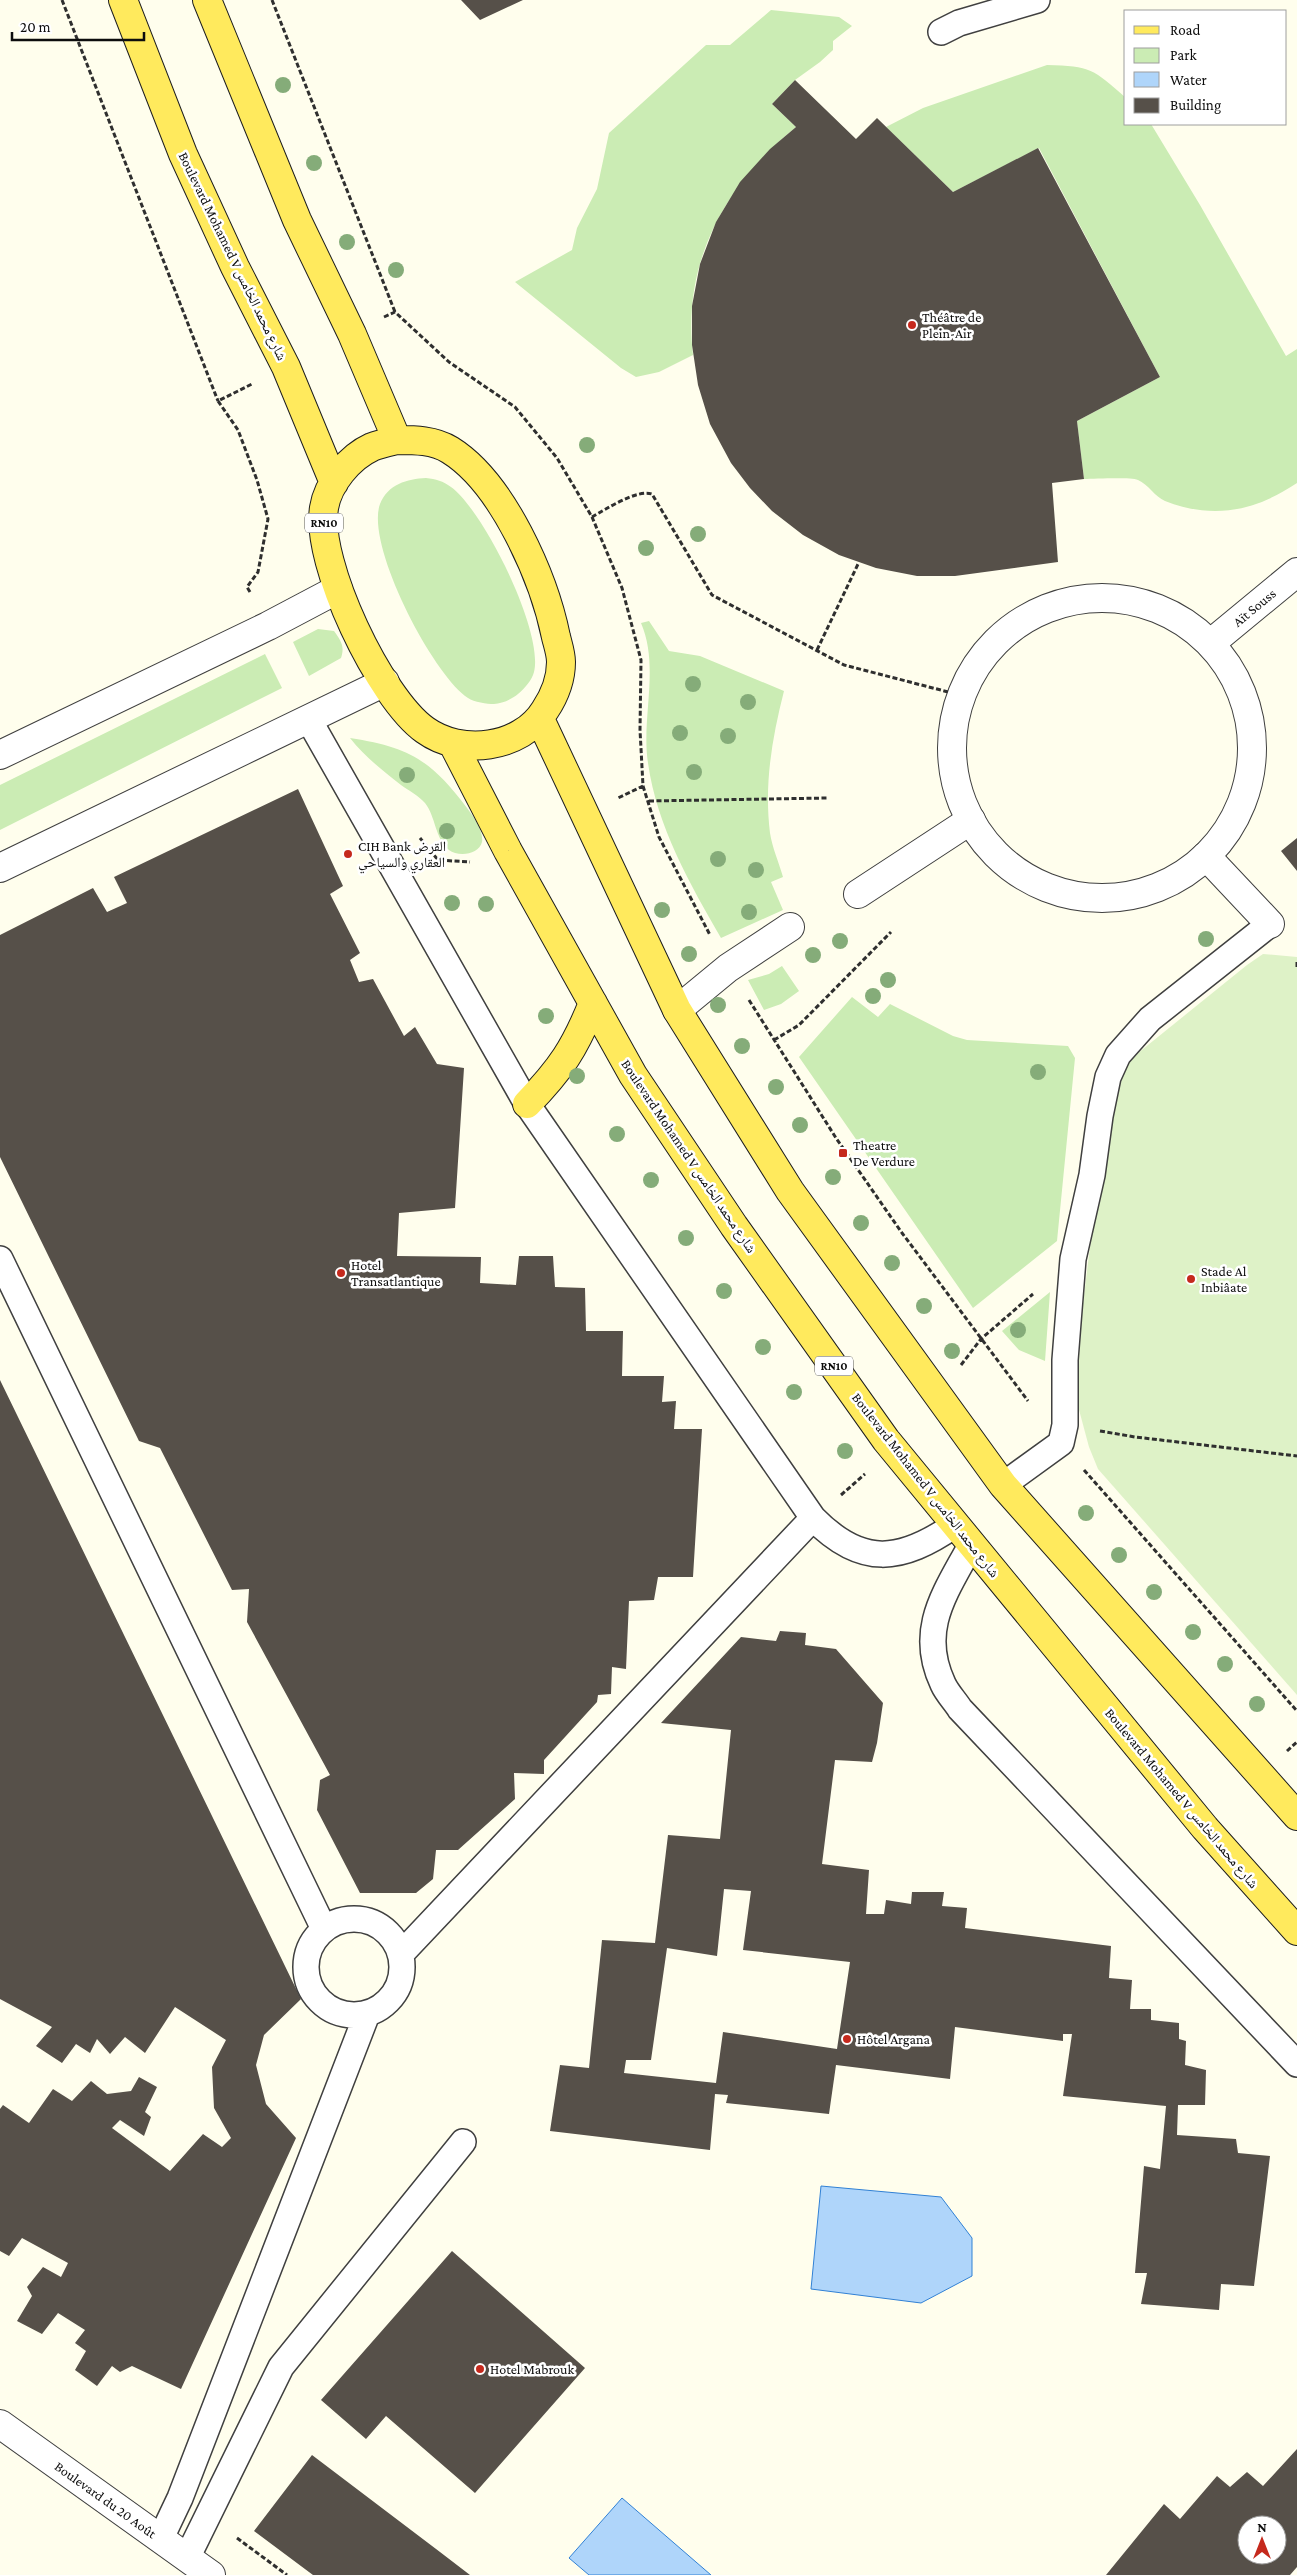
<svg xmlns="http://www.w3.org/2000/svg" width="1297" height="2575" font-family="'Crimson Pro','Noto Naskh Arabic',serif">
	<rect width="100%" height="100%" fill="#fffeed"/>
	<path fill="#cbecb4" d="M771,10L839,17L852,26L833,41V50L820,62L795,80L772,104L796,127C725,185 682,261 693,355L659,372L636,377L621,368L515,282L572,250L577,228L597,189L609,133L706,45H730Z
		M1047,65C1091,66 1093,69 1126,98V124H1151L1200,205L1286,356L1297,349V483C1255,511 1214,520 1165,501C1155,497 1148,484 1138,480C1130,477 1095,479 1084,479L1077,421L1160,377L1039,148L953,192L886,127L923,108Z
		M426,478C436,479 443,481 451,487C484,511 544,632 534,672C532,680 525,688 518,694C512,699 502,704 494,704C487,704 474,702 468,698C433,675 365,545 380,504C388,484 407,479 426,478Z
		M649,621L669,651L700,656L784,691C772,738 764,784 770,833C772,847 779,863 783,877L771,882L783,910L721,938C690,884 657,827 648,763C641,718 660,667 641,623Z
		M318,629L334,631C341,641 345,646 341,658L309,676L293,642Z
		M265,654L282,688L0,830V785Z
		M350,738C409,747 431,760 467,808C473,816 484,831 482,842C479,855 458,857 449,850C435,839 436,817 425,803C419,796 408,790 401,785C382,770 365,757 350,738Z
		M782,966L799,991L781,1004L764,1010L748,980L769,974Z
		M852,997L878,1017L890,1004L953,1036L967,1040L1068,1046L1075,1058L1057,1241L973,1308L799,1057Z
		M1050,1292L1045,1361L1019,1350L1002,1331Z"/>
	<path fill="#def2c7" d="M1263,954L1297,957V1695L1098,1469L1089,1447L1078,1406L1080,1328L1109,1093L1122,1066L1247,965Z"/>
	<path fill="#afd5fa" stroke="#3181d5" d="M821,2186L941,2197L972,2238V2276L921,2303L811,2289Z
		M622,2498L711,2575H589L569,2558Z"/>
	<path fill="#565049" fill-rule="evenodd" d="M461,0H523L480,20Z
		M795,80L856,139L877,118L953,192L1038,148L1160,377L1077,421L1084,479L1052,483L1058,562L955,576H917L876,568L839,555L803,535L772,511L750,488L731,463L710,424L698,385L692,345V306L700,264L716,222L740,182L770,149L796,127L772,104Z
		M298,789L343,886L330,894L360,953L350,960L359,982L373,979L404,1036L415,1027L437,1064L464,1068L455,1208L399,1213L397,1256L481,1257L480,1283L516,1285L519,1256H553L555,1287L585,1288L586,1331H623L622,1376H664L662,1402L676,1401L674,1429H702L693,1577H658L654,1600L629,1601L626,1669L612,1667L611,1694L598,1695L597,1702L544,1760V1774L514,1773L515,1799L458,1850H436L433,1879L416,1893H360L317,1810L320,1780L330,1775L247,1622L249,1589L232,1590L160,1448L139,1441L0,1157V935L93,888L107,912L127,903L114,877Z
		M1297,838V871L1281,851Z
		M0,1380L301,1999L264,2035L256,2065L266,2104L296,2138L181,2389L132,2366L120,2372L112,2366L97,2386L75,2370L86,2351L75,2343L85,2330L58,2313L42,2334L17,2321L32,2296L27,2287L43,2267L61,2277L68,2263L22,2238L9,2256L0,2251V2109L3,2105L29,2123L53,2089L72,2101L91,2081L107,2094L131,2091L139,2077L157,2087L145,2112L151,2117L144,2136L120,2120L112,2128L170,2171L203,2134L222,2147L231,2138L214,2108L212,2067L226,2040L175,2007L145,2053L125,2037L110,2054L97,2039L90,2053L76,2044L62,2063L36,2046L52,2027L0,1999Z
		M780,1631L806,1633L805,1645L836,1649L883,1703L877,1743L872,1762L835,1760L822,1864L869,1870L866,1914H884L886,1900L911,1904L912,1892H944L942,1906L967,1908L965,1928L1111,1946L1109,1978L1132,1980L1130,2009H1151V2020L1179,2023V2039L1186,2041L1185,2065L1206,2070L1205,2105H1178L1177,2135L1236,2139L1238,2153L1270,2156L1254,2286L1221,2284L1219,2310L1141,2304L1147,2273H1135L1144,2166L1160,2169L1166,2106L1063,2096L1072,2034H1063V2041L955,2027L950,2079L836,2065L829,2114L726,2103L728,2095L715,2094L710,2150L550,2131L560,2065L589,2068L602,1940L655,1943L668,1835L720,1839L731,1730L661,1723L741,1637L776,1641ZM724,1889L751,1891L743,1950L850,1962L837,2049L723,2032L716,2083L624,2073L626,2060H651L667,1948L717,1956Z
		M452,2251L585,2368L475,2493L386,2416L366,2439L321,2400Z
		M1297,2449V2567L1290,2575H1106L1164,2504L1180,2519L1217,2476L1230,2487L1247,2472L1263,2486ZM1247,2525H1277V2555H1247Z
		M312,2455L440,2552L470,2575H313L254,2531Z"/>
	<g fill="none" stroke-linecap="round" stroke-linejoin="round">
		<defs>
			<path id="lane" d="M941,32L959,23L1037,0
				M309,720L527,1104L813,1518C862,1568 901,1562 955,1525
				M0,1259L324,1929
				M1003,1485L1061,1443L1065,1425V1360L1073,1259L1092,1175L1100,1116L1108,1077L1118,1055L1150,1019L1270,924
				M971,1545C946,1592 917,1629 943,1684C947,1693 955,1701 960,1709L1297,2064
				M306 1967a48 48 0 1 1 96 0a48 48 0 1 1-96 0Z
				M401,1954L813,1518
				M161,2538L180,2498L367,2014
				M187,2558L281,2367L463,2142"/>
			<g id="street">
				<circle cx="1102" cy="748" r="150"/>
				<path id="s1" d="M1211,643L1297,572"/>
				<path d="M0,755L268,626L338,589"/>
				<path d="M1206,856L1270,924"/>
				<path d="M0,868L385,682"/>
				<path d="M858,894L971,820"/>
				<path d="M677,1010L728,968L790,927"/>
				<path id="s2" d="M0,2424L211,2575"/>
			</g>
			<path id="primary" d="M123,0L183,154L235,267L286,367L334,483
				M207,0L297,220L352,334L397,440
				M397,440C415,440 434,440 450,450C503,483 544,578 556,637C558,645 561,654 561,662C561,680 555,695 545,710C521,749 461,756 425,730C380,698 315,563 324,508C328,483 350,457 372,447C380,444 389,442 397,440Z
				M540,719L677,1010L790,1191L1003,1485L1297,1816
				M453,744L508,851L633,1075L734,1226L886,1440L1205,1828L1297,1931
				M527,1104C561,1069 575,1048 593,1003"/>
		</defs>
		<use href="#lane" stroke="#404040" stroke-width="28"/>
		<use href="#street" stroke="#404040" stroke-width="30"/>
		<use href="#primary" stroke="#1e1e1e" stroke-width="30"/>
		<path stroke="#2f2f2f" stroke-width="3" stroke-dasharray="5 2.5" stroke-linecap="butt" d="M62,0L218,401
			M272,0L395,312
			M384,317L395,312L449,362L515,407L557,458L592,517L622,588L641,660L640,730L643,786L618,798
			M592,517C606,509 637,489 652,494L712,595L844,665L960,695
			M250,592L247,587L258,572L268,519L257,480L238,430L218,401L252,384
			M817,650L859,562
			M643,786L659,837L710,935
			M649,801L827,798
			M420,838L438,860L470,862
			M1297,962V969
			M749,1000L836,1138L902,1233L1028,1401
			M774,1040L799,1025L891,932
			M961,1365L981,1339L1033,1294
			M1100,1431L1135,1437L1297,1456
			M1084,1470L1297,1711
			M841,1495L865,1474
			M1287,1751L1297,1742
			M237,2538L287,2575"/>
		<use href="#lane" stroke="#fff" stroke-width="25"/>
		<use href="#street" stroke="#fff" stroke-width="28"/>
		<use href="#primary" stroke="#ffea5d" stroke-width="28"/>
	</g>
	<g fill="#85ac79">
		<circle cx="283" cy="85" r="8"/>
		<circle cx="314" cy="163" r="8"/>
		<circle cx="347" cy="242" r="8"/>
		<circle cx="396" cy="270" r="8"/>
		<circle cx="587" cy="445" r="8"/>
		<circle cx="698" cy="534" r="8"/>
		<circle cx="646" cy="548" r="8"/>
		<circle cx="693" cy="684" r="8"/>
		<circle cx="748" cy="702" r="8"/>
		<circle cx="680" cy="733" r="8"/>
		<circle cx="728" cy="736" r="8"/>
		<circle cx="694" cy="772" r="8"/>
		<circle cx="407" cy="775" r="8"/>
		<circle cx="447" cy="831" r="8"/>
		<circle cx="718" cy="859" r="8"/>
		<circle cx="756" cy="870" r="8"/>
		<circle cx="452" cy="903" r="8"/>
		<circle cx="486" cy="904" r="8"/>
		<circle cx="662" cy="910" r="8"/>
		<circle cx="749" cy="912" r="8"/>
		<circle cx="1206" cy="939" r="8"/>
		<circle cx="840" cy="941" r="8"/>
		<circle cx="689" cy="954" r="8"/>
		<circle cx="813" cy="955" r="8"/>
		<circle cx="888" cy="980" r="8"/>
		<circle cx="873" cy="996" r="8"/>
		<circle cx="718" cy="1005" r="8"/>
		<circle cx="546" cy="1016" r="8"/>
		<circle cx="742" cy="1046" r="8"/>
		<circle cx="1038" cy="1072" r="8"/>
		<circle cx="577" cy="1076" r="8"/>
		<circle cx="776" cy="1087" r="8"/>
		<circle cx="800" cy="1125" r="8"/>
		<circle cx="617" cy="1134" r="8"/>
		<circle cx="833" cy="1177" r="8"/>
		<circle cx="651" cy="1180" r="8"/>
		<circle cx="861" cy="1223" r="8"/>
		<circle cx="686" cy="1238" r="8"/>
		<circle cx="892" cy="1263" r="8"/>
		<circle cx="724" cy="1291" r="8"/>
		<circle cx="924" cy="1306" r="8"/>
		<circle cx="1018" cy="1330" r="8"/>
		<circle cx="763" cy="1347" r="8"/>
		<circle cx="952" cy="1351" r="8"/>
		<circle cx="794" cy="1392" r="8"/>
		<circle cx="845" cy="1451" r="8"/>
		<circle cx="1086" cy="1513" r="8"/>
		<circle cx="1119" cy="1555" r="8"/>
		<circle cx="1154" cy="1592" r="8"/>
		<circle cx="1193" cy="1632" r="8"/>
		<circle cx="1225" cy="1664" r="8"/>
		<circle cx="1257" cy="1704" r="8"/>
	</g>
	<g fill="#c5291d" stroke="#fff" stroke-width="2">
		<circle cx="912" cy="325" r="5"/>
		<circle cx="348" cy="854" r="5"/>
		<rect x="838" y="1148" width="10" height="10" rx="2.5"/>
		<circle cx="341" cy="1273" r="5"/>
		<circle cx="1191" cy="1279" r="5"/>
		<circle cx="847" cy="2039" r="5"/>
		<circle cx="480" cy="2369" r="5"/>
	</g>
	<g text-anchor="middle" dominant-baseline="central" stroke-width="5" stroke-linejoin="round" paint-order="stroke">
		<g fill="#fff" stroke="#565656" stroke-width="1">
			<rect x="305" y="513.5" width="38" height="19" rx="4"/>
			<rect x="815" y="1356.5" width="38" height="19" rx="4"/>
		</g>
		<g font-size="12" font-weight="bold" fill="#0d0d0d">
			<text x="324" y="523">RN10</text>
			<text x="834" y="1366">RN10</text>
		</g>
		<g font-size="14" fill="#0d0d0d" stroke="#fff">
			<text transform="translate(233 256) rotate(64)">Boulevard Mohamed V شارع محمد الخامس</text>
			<text stroke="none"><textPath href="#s1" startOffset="56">Aït Souss</textPath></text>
			<text transform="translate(689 1156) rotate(56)">Boulevard Mohamed V شارع محمد الخامس</text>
			<text transform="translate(926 1485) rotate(52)">Boulevard Mohamed V شارع محمد الخامس</text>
			<text transform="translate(1182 1798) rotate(50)">Boulevard Mohamed V شارع محمد الخامس</text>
			<text stroke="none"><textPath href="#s2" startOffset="130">Boulevard du 20 Août</textPath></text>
		</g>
		<g font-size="14" fill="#0d0d0d" stroke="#fff" text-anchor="start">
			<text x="922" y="317">Théâtre de<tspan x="922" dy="16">Plein-Air</tspan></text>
			<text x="358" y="846">CIH Bank القرض<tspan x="358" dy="16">العقاري والسياحي</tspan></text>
			<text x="853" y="1145">Theatre<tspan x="853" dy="16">De Verdure</tspan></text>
			<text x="351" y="1265">Hotel<tspan x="351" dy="16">Transatlantique</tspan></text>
			<text x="1201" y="1271">Stade Al<tspan x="1201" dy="16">Inbiâate</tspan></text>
			<text x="857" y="2039">Hôtel Argana</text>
			<text x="490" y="2369">Hotel Mabrouk</text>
		</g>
	</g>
	<rect x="1124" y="10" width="162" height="115" fill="#ffffff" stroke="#9e9e9e"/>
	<rect x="1134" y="26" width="25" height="8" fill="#ffea5d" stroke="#9e9e9e"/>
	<text x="1170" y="35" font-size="15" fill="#0d0d0d">Road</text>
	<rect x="1134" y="48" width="25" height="15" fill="#cbecb4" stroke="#9e9e9e"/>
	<text x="1170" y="60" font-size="15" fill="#0d0d0d">Park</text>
	<rect x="1134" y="72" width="25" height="15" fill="#afd5fa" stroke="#9e9e9e"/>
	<text x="1170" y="85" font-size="15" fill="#0d0d0d">Water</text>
	<rect x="1134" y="98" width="25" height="15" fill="#565049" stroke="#9e9e9e"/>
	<text x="1170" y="110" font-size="15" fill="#0d0d0d">Building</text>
	<g transform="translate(1262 2540)"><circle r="24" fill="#ffffff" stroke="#9e9e9e"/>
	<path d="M0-4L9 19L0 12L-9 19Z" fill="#c5291d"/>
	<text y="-8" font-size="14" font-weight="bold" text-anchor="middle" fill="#0d0d0d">N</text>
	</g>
	<path d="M12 32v8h132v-8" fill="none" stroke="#0d0d0d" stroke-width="2.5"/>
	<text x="20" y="32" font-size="15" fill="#0d0d0d" stroke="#ffffff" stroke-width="4" paint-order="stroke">20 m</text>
</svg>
